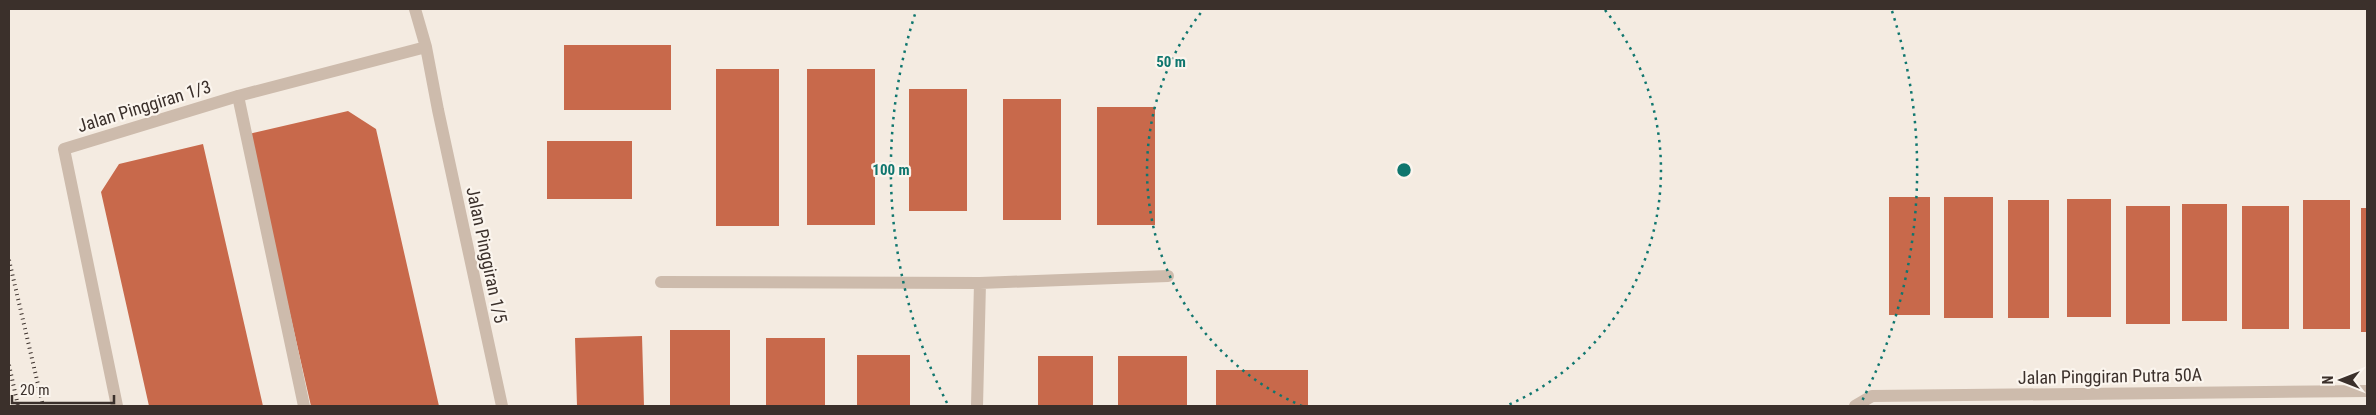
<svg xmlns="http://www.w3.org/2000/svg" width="2376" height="415" font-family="'Roboto Condensed',sans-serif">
	<rect width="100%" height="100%" fill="#f4ebe1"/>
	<path fill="#c8694b" d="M564,45H671V110H564Z
		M716,69H779V226H716Z
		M807,69H875V225H807Z
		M909,89H967V211H909Z
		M1003,99H1061V220H1003Z
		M1097,107H1155V225H1097Z
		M348,111L376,129L439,406H311L249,134Z
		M547,141H632V199H547Z
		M203,144L252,358L263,406H149L136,348L101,192L119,164Z
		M1889,197H1930V315H1889Z
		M1944,197H1993V318H1944Z
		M2067,199H2111V317H2067Z
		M2008,200H2049V318H2008Z
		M2303,200H2350V329H2303Z
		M2182,204H2227V321H2182Z
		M2126,206H2170V324H2126Z
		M2242,206H2289V329H2242Z
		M2361,208H2367V332H2361Z
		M670,330H730V406H670Z
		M642,336L644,406H577L575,338Z
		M766,338H825V406H766Z
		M857,355H910V406H857Z
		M1038,356H1093V406H1038Z
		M1118,356H1187V406H1118Z
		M1216,370H1308V406H1216Z"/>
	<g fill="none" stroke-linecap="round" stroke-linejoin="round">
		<path stroke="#cdbbac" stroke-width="12" d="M238,96L304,406"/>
		<path stroke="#cdbbac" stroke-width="12" d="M415,9L426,47
			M661,282L980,283L1168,276
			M117,406L64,149L238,96L426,47L438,110L502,406
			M977,406L980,283
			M1855,406L1872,396L2367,391"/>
		<path stroke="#3b302b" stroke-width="4" stroke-dasharray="1 4" stroke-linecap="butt" d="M9,260L43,406
			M9,365L18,406"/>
	</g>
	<g fill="none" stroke="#0f766e" stroke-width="2.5" stroke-dasharray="2.5 5">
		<path d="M1302 406A257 257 0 0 1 1203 10M1605 10A257 257 0 0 1 1506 406"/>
		<path d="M947 403A513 513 0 0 1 916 11M1892 11A513 513 0 0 1 1861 403"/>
	</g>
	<g text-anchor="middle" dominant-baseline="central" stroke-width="4.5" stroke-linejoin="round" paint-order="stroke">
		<g font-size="18" fill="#3b302b" stroke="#fbf5ee">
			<text transform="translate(144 106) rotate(-17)">Jalan Pinggiran 1/3</text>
			<text transform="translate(487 255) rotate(78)">Jalan Pinggiran 1/5</text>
			<text transform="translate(2110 376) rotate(-1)">Jalan Pinggiran Putra 50A</text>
		</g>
	</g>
	<circle cx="1404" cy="170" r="8" fill="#0f766e" stroke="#fbf5ee" stroke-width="2.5"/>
	<g font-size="15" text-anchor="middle" font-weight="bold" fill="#0f766e" stroke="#fbf5ee" stroke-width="4.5" stroke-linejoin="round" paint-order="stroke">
		<text x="1171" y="67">50 m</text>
		<text x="891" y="175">100 m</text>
	</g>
	<rect width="2376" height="415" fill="none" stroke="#3b302b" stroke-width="20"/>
	<g transform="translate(2341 380) rotate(270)" stroke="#fbf5ee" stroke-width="4" paint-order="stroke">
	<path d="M0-4L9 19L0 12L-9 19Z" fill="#3b302b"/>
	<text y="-8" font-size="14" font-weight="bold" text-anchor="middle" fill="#3b302b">N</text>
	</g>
	<path d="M12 395v8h102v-8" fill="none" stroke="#3b302b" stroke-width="2.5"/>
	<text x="20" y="395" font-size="15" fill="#3b302b" stroke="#fbf5ee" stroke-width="4" paint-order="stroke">20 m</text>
</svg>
